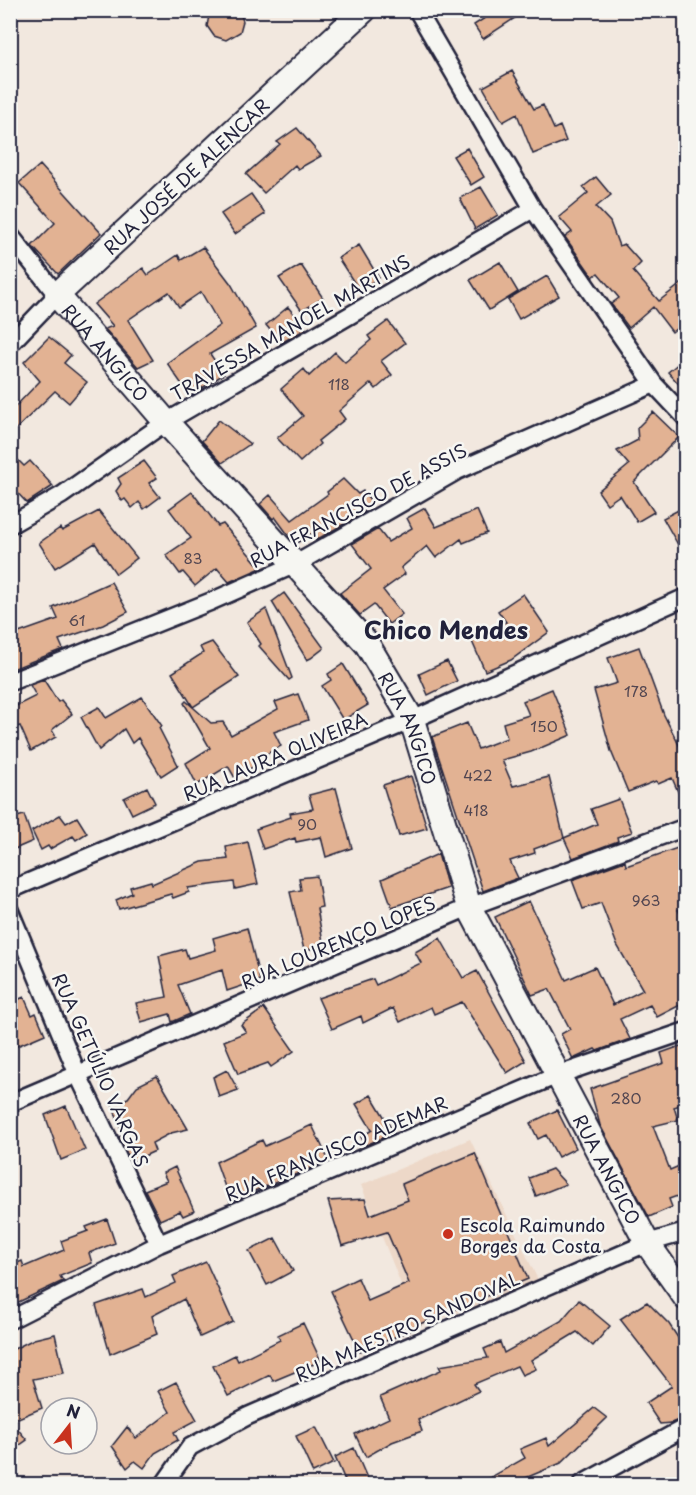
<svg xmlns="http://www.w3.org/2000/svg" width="696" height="1495" font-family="'Playpen Sans',sans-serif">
	<rect width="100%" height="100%" fill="#f2e8df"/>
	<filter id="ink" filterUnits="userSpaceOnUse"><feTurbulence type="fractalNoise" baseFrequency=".0167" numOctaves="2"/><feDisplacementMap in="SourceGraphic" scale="12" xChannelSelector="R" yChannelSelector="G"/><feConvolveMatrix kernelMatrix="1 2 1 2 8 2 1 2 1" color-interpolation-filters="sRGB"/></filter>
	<g filter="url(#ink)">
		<path fill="#edd8c8" d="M470,1139L540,1284L418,1326L361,1185Z"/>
		<path fill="#e2b293" stroke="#22223b" stroke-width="1.5" d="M210,10H239L243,21L240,32L226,40L214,36L207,26Z
			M497,10H527L483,39L474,25Z
			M512,71L534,109L543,105L554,129L560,126L566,141L533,154L517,114L503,122L483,87Z
			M297,128L321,156L298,169L295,165L264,193L246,174L280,144L277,142Z
			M467,148L484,177L471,185L453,156Z
			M40,165L101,233L58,274L32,246L55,223L19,183Z
			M596,177L611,195L596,207L610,222L619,246L624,244L641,263L633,271L659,301L686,280V321L672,332L653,307L629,328L611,304L619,298L598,273L593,277L565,237L572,232L559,217L588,193L583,187Z
			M481,187L498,215L475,229L460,198Z
			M251,194L265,214L235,234L221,214Z
			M359,245L379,278L359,290L338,258Z
			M203,247L231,284L256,328L210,354L224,374L190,396L167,363L220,325L201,292L179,307L169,292L128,320L153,360L138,367L105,329L113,326L94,304L143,268L148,275L178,255L181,260Z
			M500,262L518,292L489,310L470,280Z
			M301,265L323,298L302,311L279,278Z
			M547,276L559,296L519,319L508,299Z
			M288,307L306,329L281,343L266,325Z
			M388,321L405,343L381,361L392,375L376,389L371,383L339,411L345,419L318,441L320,444L300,462L277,438L303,416L281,389L304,369L309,376L335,352L345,362L371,340L368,336Z
			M49,337L71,355L64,363L87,382L69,403L55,391L10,435V412L40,381L24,362Z
			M686,357V392L668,372Z
			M653,412L679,437L634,482L654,512L637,522L620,495L607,504L598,491L629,465L617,451L638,440L637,428Z
			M219,420L250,444L222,463L202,441Z
			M10,452L24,466L30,461L53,486L27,503L10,485Z
			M144,461L157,478L149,483L160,497L144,509L139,502L132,508L125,499L122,501L116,491L121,484L118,478Z
			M343,479L358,494L363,491L372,502L363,510L365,512L316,540L311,534L295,544L275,517L273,519L260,504L270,495L292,520L328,494L327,492Z
			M192,492L218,526L223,524L261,568L229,582L217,568L195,586L183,572L180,574L166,555L191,538L169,509Z
			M686,506V559L663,518Z
			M425,508L436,527L477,510L487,533L463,543L461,539L436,558L427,546L401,568L405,574L383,590L402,614L389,624L374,605L360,615L340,593L371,569L352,544L378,529L388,542L412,528L407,518Z
			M99,511L137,558L116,574L95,543L55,568L39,543L60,528L62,531Z
			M111,582L128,612L103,625L59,640L63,649L10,670V636L58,619L53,608Z
			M284,593L324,648L311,658L307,660L272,602Z
			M523,594L549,632L511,660L485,671L470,637L506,622L498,611Z
			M266,609L292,678L289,680L259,646L261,644L247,622Z
			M212,642L239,677L193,707L172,673L203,653L200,647Z
			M639,647L664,715L686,759V810L672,778L658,784L656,781L628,792L611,751L594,690L617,683L608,658Z
			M447,661L457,681L428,695L419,674Z
			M343,664L368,705L343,720L322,686L331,680L328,674Z
			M44,680L58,702L61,700L72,714L52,730L56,737L31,751L20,726L10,729V709L36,696L30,685Z
			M552,689L571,735L531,752L502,760L513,786L549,777L564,838L534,849L535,853L510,861L518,878L483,891L432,737L467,723L478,749L507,738L503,723L529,715L523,701Z
			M298,694L308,720L274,732L281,746L254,761L256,765L235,778L228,766L197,785L186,763L210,748L184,703L186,701L211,723L223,722L231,735L278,709L275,702Z
			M142,697L162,726L159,728L178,765L161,776L138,738L132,743L124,729L99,750L81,717L99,707L106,718Z
			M411,776L427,828L399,836L383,785Z
			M147,787L155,803L132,814L124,798Z
			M336,788L352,848L326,857L321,837L296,842L295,838L263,849L256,829L291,817L290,813L313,809L309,795Z
			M619,799L632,832L617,837L618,841L573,858L564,838L597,824L591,809Z
			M24,815L33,841L10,851V819Z
			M60,815L66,823L77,817L87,833L76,840L73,836L50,849L48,846L41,850L32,831Z
			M248,842L258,884L235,889L234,882L188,888L189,892L173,898L171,894L119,909L116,900L132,893L130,887L151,881L152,884L202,862L228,859L226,847Z
			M686,845V907L678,910L686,923V1002L657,1017L650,1005L620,1019L630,1039L597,1051L595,1049L573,1059L561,1034L570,1029L549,989L532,995L495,917L529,901L566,980L595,967L613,1005L643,990L617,945L601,903L583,909L572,880L625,861L626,866Z
			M438,854L448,888L392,907L382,879Z
			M317,876L322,907L317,908L324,947L304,950L290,892L301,890L299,878Z
			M247,928L260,980L227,991L222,970L178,985L190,1014L172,1022L170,1014L141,1022L136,1003L167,997L159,956L185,949L188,958L216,950L213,938Z
			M440,938L463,978L477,971L526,1061L507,1073L462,1002L434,1014L431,1007L400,1022L393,1008L363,1023L361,1016L332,1029L318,998L373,979L376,985L421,963L415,952Z
			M24,997L32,1015L36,1013L45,1034L10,1049V1003Z
			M264,1008L294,1051L271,1067L268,1063L238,1074L224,1041L246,1032L241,1025Z
			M686,1044V1103L674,1107L678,1120L653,1126L670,1170L686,1163V1193L669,1199L672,1207L649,1217L600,1125L590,1089L664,1063L661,1053Z
			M227,1070L238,1090L219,1097L213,1077Z
			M157,1076L188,1129L171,1133L152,1143L155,1151L131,1162L119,1137L123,1135L112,1104L128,1098L137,1086Z
			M371,1095L394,1133L366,1145L361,1137L372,1130L356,1104Z
			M66,1106L85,1150L61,1160L45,1115Z
			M557,1110L576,1148L558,1157L546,1135L538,1139L530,1123Z
			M312,1125L329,1161L230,1201L216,1162L262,1140L265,1146Z
			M475,1153L528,1279L415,1326L416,1328L360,1352L331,1291L358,1278L368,1301L409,1283L387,1232L342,1246L328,1201L365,1199L370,1215L408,1200L402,1184Z
			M175,1167L194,1211L183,1216L180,1211L160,1220L145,1190L167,1181L163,1173Z
			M552,1169L566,1184L536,1196L529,1178Z
			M107,1219L115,1243L89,1253L92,1263L60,1276L63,1281L10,1306V1266L22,1261L24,1267L64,1250L61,1241L88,1231L86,1227Z
			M275,1238L293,1271L267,1285L249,1251Z
			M206,1262L233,1322L200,1337L184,1299L152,1316L157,1334L110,1354L96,1305L143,1289L146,1297L176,1283L173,1276Z
			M579,1300L610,1326L593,1346L577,1332L531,1360L536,1369L522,1375L517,1366L474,1384L479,1391L418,1420L422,1431L392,1442L366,1457L355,1434L389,1418L380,1397L441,1370L439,1366L488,1358L484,1349L500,1342L504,1353L561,1321Z
			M647,1302L669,1324L686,1350V1417L671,1423L660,1424L646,1403L672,1386L620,1319Z
			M303,1323L321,1361L273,1381L270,1375L228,1396L213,1366L235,1355L238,1361L280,1340L278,1335Z
			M55,1334L64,1373L33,1379L42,1408L11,1421L27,1440L10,1452V1351L34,1339Z
			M176,1382L197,1420L174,1432L178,1440L155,1453L144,1468L135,1461L127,1468L112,1446L127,1427L136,1438L170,1412L158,1391Z
			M594,1408L607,1418L561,1463L509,1485H477L525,1458L520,1449L546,1438L549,1446Z
			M316,1427L334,1463L313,1473L296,1436Z
			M354,1448L370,1485H347L335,1457Z"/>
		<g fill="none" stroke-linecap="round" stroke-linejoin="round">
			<defs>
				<path id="street" d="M417,10L533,209L654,384L686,418
					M10,235L57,295L10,344
					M10,525L62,495L166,422L533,209
					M10,682L212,601L294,565L457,471L654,384
					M10,890L412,720L686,597
					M10,911L78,1075L159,1244
					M10,1103L469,907L686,827
					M10,1320L159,1244L558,1075L686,1031
					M164,1484L190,1447L248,1416L647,1243L686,1232
					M582,1484L686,1427"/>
				<g id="secondary">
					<path id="s1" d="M364,10L57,295L166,422L367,644L412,720L469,907L647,1243L686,1298"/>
				</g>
			</defs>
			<use href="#street" stroke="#22223b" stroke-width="21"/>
			<use href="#secondary" stroke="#22223b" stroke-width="28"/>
			<use href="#street" stroke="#f6f6f2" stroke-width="16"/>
			<use href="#secondary" stroke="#f6f6f2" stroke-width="24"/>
		</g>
	</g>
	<circle fill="#c8321e" stroke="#f6f6f2" stroke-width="2" cx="448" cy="1234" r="6"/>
	<g text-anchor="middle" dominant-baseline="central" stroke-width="5" stroke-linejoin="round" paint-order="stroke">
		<g font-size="15" fill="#524651">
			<text x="339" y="383">118</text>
			<text x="193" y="557">83</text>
			<text x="77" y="619">61</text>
			<text x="636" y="690">178</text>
			<text x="544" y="725">150</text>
			<text x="478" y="774">422</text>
			<text x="476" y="809">418</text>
			<text x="307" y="823">90</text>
			<text x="646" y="899">963</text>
			<text x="626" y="1097">280</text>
		</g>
		<g font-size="18" fill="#22223b" stroke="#f6f6f2">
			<text transform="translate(186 176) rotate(-43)">RUA JOSÉ DE ALENCAR</text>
			<text transform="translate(290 327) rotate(-30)">TRAVESSA MANOEL MARTINS</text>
			<text stroke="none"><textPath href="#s1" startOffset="494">RUA ANGICO</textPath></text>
			<text transform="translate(358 505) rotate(-28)">RUA FRANCISCO DE ASSIS</text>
			<text stroke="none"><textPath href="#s1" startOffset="980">RUA ANGICO</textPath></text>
			<text transform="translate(275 756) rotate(-23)">RUA LAURA OLIVEIRA</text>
			<text transform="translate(338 942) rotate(-23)">RUA LOURENÇO LOPES</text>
			<text transform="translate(101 1070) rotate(66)">RUA GETÚLIO VARGAS</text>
			<text transform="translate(336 1148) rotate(-23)">RUA FRANCISCO ADEMAR</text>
			<text stroke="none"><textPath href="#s1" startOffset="1466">RUA ANGICO</textPath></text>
			<text transform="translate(407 1326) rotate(-24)">RUA MAESTRO SANDOVAL</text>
		</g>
		<g font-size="18" fill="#22223b" stroke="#f6f6f2" text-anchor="start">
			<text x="460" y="1224">Escola Raimundo<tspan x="460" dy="21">Borges da Costa</tspan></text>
		</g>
		<g font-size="24" font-weight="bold" fill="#22223b" stroke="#f6f6f2">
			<text x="446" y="629">Chico Mendes</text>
		</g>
	</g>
	<rect width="696" height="1495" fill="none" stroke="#f6f6f2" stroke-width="36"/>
	<rect x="18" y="18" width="660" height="1459" fill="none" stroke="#22223b" stroke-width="2" filter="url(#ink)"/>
	<g transform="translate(69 1426) rotate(17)"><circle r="28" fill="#f6f6f2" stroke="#a1a1a9" stroke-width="1.5"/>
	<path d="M0-4.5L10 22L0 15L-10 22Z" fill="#c8321e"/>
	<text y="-9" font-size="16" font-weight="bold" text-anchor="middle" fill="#22223b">N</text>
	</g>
</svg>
